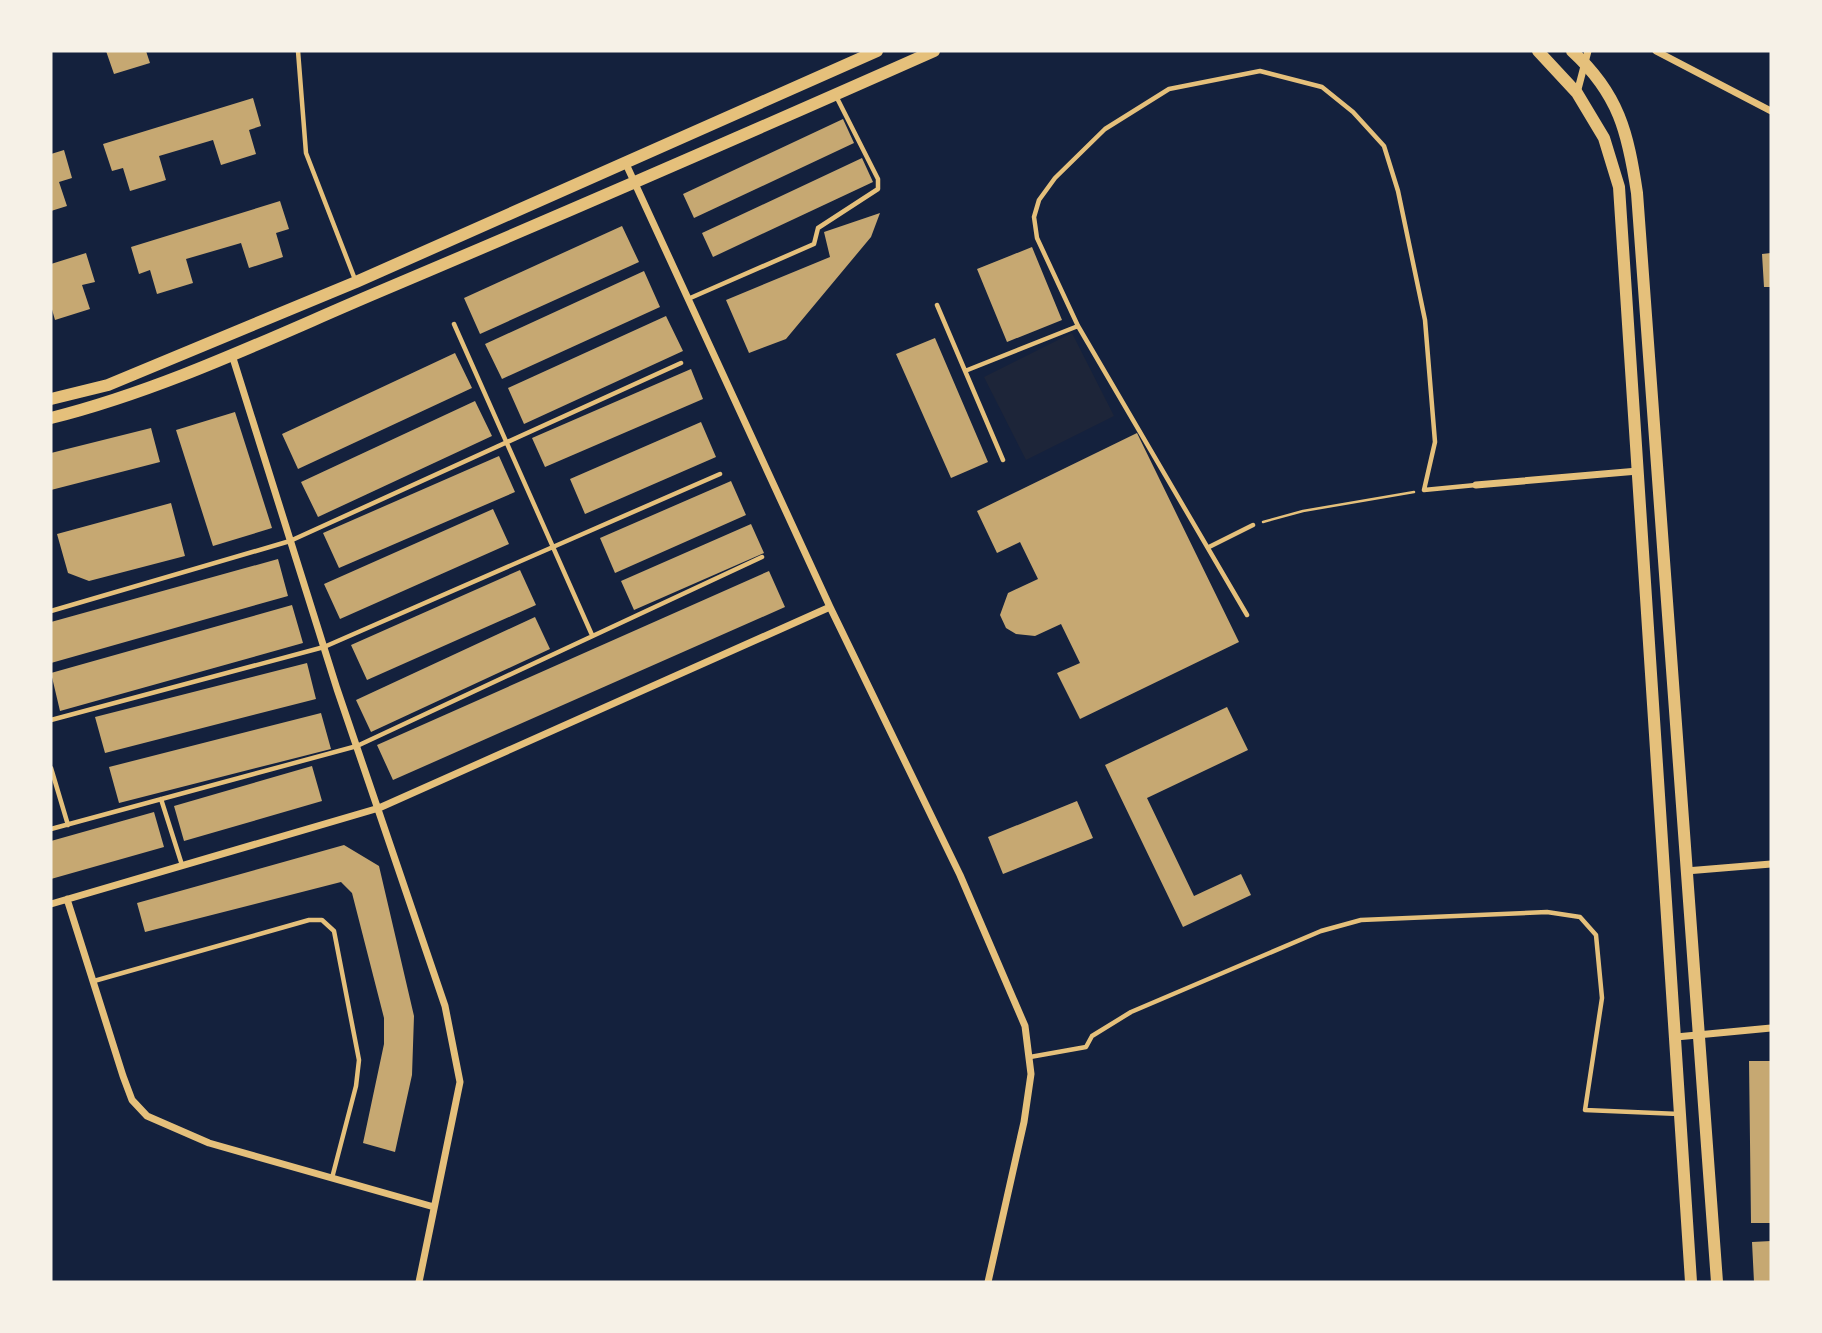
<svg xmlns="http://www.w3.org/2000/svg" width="1822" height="1333" font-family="Inter,sans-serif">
	<rect width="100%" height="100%" fill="#14213d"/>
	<path fill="#1d2539" d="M1072,333L1114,416L1026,460L984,377Z"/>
	<path fill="#c6a872" d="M106,51H146L150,63L114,74Z
		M253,98L261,126L249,130L256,154L221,165L213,140L159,156L166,180L130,191L123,168L112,171L103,144Z
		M843,119L854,143L694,218L683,194Z
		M64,150L72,178L59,182L67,206L51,211V154Z
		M862,158L873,182L713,257L702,233Z
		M280,201L289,229L276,233L283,257L249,268L241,243L186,259L193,283L157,294L150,270L139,274L131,247Z
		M880,213L871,237L786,339L749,353L726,300L830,257L824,232Z
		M622,226L639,262L480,334L464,298Z
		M1032,247L1062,320L1007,342L977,269Z
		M86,253L95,282L82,285L90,309L55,320L51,306V264Z
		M1771,253V287H1764L1762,254Z
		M644,271L660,307L502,379L485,344Z
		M666,316L683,351L524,424L508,388Z
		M935,338L988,462L951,478L896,354Z
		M455,353L472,388L298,469L282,434Z
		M691,369L703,399L545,467L532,438Z
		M475,401L492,436L318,517L301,482Z
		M235,412L272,528L213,546L176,430Z
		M701,422L716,457L585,514L570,479Z
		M151,428L160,462L51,490V453Z
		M1137,433L1239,642L1080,719L1057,673L1080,663L1061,624L1035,636L1016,634L1006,628L1000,615L1008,593L1038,579L1020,542L997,553L977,511Z
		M499,456L515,492L339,568L323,533Z
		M731,481L746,515L615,573L600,538Z
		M171,503L185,556L89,581L68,573L57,534Z
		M493,509L509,544L340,619L324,584Z
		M751,524L764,553L634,610L621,581Z
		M278,559L288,596L51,663V622Z
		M520,570L536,605L367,680L351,645Z
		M769,571L785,607L393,780L377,745Z
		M292,605L303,643L60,711L51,673Z
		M535,617L550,649L371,732L356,700Z
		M307,663L316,699L105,753L95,717Z
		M1227,707L1248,750L1147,798L1194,896L1241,874L1251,895L1183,927L1105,765Z
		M321,713L331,749L119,803L109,767Z
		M312,766L322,801L184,841L174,806Z
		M1077,801L1093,838L1003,874L988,837Z
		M154,812L164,847L51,879V841Z
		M344,845L379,866L414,1016L412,1075L395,1152L363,1143L384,1044V1018L352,893L341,882L145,932L137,903Z
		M1749,1061H1771V1223H1751Z
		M1771,1241V1282H1754L1752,1242Z"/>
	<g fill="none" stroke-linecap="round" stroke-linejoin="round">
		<path stroke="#e5c07b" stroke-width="2.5" d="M1263,522L1303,511L1414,492"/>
		<path stroke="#e5c07b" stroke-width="4.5" d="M298,51L306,153L356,282
			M688,299L814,244L818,228L878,189V179L837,98
			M937,305L1003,460
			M454,324L592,635
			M965,371L1078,326
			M1209,547L1253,525
			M51,611L290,541L681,363
			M1247,615L1078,326L1037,238L1034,217L1039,200L1055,178L1105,129L1169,89L1260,71L1322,87L1353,112L1384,146L1398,191L1425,320L1435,442L1424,490L1476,485
			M51,720L324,647L720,474
			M51,768L68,825
			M161,799L182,865
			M51,829L357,746L762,557
			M94,981L309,920H322L334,931L359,1060L356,1086L332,1178
			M1030,1057L1086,1047L1092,1036L1131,1012L1321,931L1361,920L1547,912L1580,917L1596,935L1602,998L1585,1110L1679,1114"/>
		<path stroke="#e5c07b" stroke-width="7" d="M1656,51L1771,111
			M1577,93L1588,51
			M626,164L830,607L960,875L1025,1026L1031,1074L1024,1122L988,1282
			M232,355L337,689L445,1006L460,1082L419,1282
			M1476,485L1638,471
			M1686,871L1771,864
			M67,899L123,1076L132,1100L147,1116L209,1143L434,1207
			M51,904L379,808L830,607
			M1676,1037L1771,1028"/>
		<path stroke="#e5c07b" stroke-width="12" d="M1538,51L1577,93L1604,138L1619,187L1691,1282
			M1572,51C1619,94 1628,133 1637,193L1717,1282
			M51,399L108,385L356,282L877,51
			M51,418C163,390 270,338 376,293C563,214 749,133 934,51"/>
	</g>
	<rect width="1822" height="1333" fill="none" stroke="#f6f1e7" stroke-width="105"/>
</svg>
